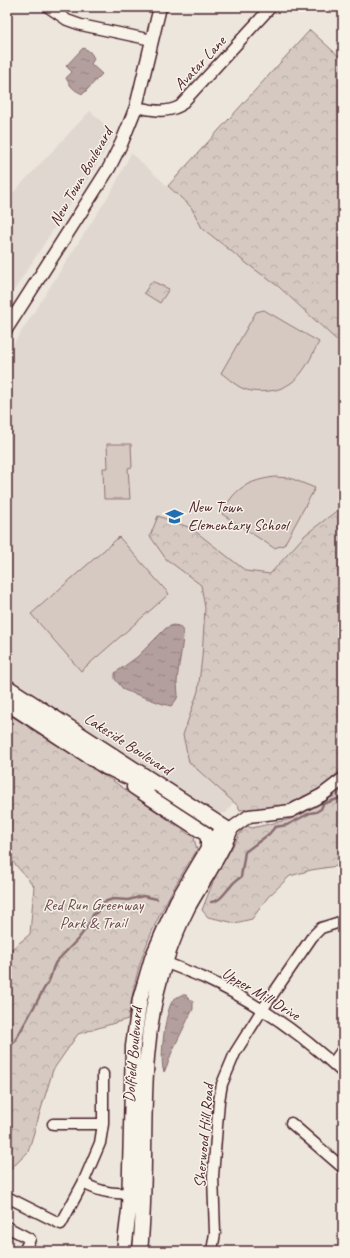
<svg xmlns="http://www.w3.org/2000/svg" width="350" height="1258" font-family="Caveat,sans-serif">
	<defs>
		<pattern id="forest-crowns" width="20" height="18" patternUnits="userSpaceOnUse"><rect width="20" height="18" fill="#d5c9c2"/><path d="M2 6a3 3 0 1 1 6 0M12 15a3 3 0 1 1 6 0" fill="none" stroke="#b8aca7"/></pattern>
		<pattern id="water-ripples" width="26" height="14" patternUnits="userSpaceOnUse"><rect width="26" height="14" fill="#b39f9d"/><path d="M2 4q2-2 4 0t4 0M15 11q2-2 4 0t4 0" fill="none" stroke="#948180"/></pattern>
	</defs>
	<rect width="100%" height="100%" fill="#ece6dd"/>
	<filter id="ink" filterUnits="userSpaceOnUse"><feTurbulence type="fractalNoise" baseFrequency=".025" numOctaves="2"/><feDisplacementMap in="SourceGraphic" scale="8" xChannelSelector="R" yChannelSelector="G"/><feConvolveMatrix kernelMatrix="1 2 1 2 8 2 1 2 1" color-interpolation-filters="sRGB"/></filter>
	<g filter="url(#ink)">
		<path fill="#e0d7d0" d="M90,111L114,133L90,177L71,202L7,301V191L11,195Z
			M131,153L343,346V764L334,778L295,802L240,792L226,813H215L7,678V354L113,189Z"/>
		<path fill="#d5c9c2" stroke="#907476" d="M264,310L319,342C307,365 298,388 269,391C261,392 252,392 244,389C236,386 228,378 221,373L256,312Z
			M107,444H131L132,467L128,468L130,499H104L103,468H108Z
			M275,477L290,478L315,488L284,545L274,548L222,514C225,508 228,502 232,497C243,483 259,479 275,477Z
			M119,537L169,594L81,671L31,614Z"/>
		<path fill="url(#forest-crowns)" stroke="#907476" d="M310,30L343,60V346L279,287L246,263L202,228L191,207L168,186Z
			M152,281L169,289L160,303L144,293Z
			M343,506V766C328,786 302,802 277,808C267,810 251,809 240,810L238,806L189,762L183,735L198,691L202,657L205,608L201,585L166,559L150,536L158,516L191,528L246,571L270,574L305,535Z
			M7,713L106,776L194,838L197,850C173,887 148,932 137,974C133,989 131,1004 128,1019L78,1034L53,1070L28,1152L7,1173V953L30,934L34,886L7,855Z
			M343,788V868L337,866L311,870L290,876L268,897L252,919L235,923L208,917L202,910L215,877L245,825L252,828L291,819L338,794Z"/>
		<path fill="url(#water-ripples)" stroke="#896c6f" d="M83,48C89,50 92,53 94,59L91,64L102,74L83,94C74,91 70,86 66,78L72,72L66,66Z
			M173,625L179,626L183,631C183,649 178,665 177,683C177,687 178,691 178,695C177,700 174,703 171,706L163,704L124,690L115,679V673L137,657L166,628Z
			M181,995H186L193,1002V1009C186,1023 179,1037 172,1052C169,1058 168,1067 164,1072C159,1061 165,1011 173,1000C175,998 178,997 181,995Z"/>
		<g fill="none" stroke-linecap="round" stroke-linejoin="round">
			<path stroke="#896c6f" stroke-width="2.5" d="M211,902C220,902 225,892 231,886C233,882 237,880 241,877L245,852L269,834L275,827L287,825L310,813L316,812L321,809L323,804L343,797
				M7,1050L15,1041L45,987C52,980 51,970 56,962L78,939L88,926L93,915L97,912L104,902L113,899L128,900L143,896L157,899"/>
			<defs>
				<path id="minor" d="M48,7L67,20L81,25L152,40
					M136,107C152,110 165,114 180,106L271,7
					M159,960C174,966 190,972 204,978C256,1002 302,1034 343,1073
					M333,1063L343,1049
					M291,1123L343,1168
					M53,1124H103
					M83,1183C102,1193 114,1194 136,1193
					M7,1197L61,1224L83,1183L100,1143L103,1124V1074
					M7,1227L30,1239L24,1251
					M212,1251L215,1233L213,1176L219,1101L222,1084L235,1053L262,1010L312,937L321,928L343,921"/>
				<path id="tertiary" d="M7,328L109,168L122,142L136,107L160,7
					M223,837L235,826L249,816L291,811L322,795L343,779"/>
				<path id="secondary" d="M7,687L230,831C219,858 202,882 188,907C179,925 171,944 165,963C134,1054 150,1157 140,1251
					M7,703L107,768
					M99,763L121,774L139,782L148,787
					M134,787L206,834L208,838V849
					M124,1251L129,1210L133,1046L140,999L152,958L177,901L208,849L223,837L219,834"/>
			</defs>
			<use href="#minor" stroke="#4a1f2b" stroke-width="13"/>
			<use href="#tertiary" stroke="#4a1f2b" stroke-width="15"/>
			<use href="#secondary" stroke="#4a1f2b" stroke-width="17"/>
			<use href="#minor" stroke="#f7f3e8" stroke-width="10"/>
			<use href="#tertiary" stroke="#f7f3e8" stroke-width="12"/>
			<use href="#secondary" stroke="#f7f3e8" stroke-width="14"/>
		</g>
	</g>
	<defs>
		<symbol id="school-bare" viewBox="-9 -9 18 18"><path d="M0-5L7-2L0 1L-7-2ZM-4 1L0 2.5L4 1V4Q0 6-4 4Z" fill="#1f6fb2" stroke="#f7f3e8" stroke-width="2.5" paint-order="stroke"/></symbol>
	</defs>
	<g fill-rule="evenodd">
		<use href="#school-bare" x="162" y="504" width="25" height="25"/>
	</g>
	<g text-anchor="middle" dominant-baseline="central" stroke-width="3" stroke-linejoin="round" paint-order="stroke">
		<g font-size="16" fill="#4a1f2b" stroke="#f7f3e8">
			<text transform="translate(200 63) rotate(-47)">Avatar Lane</text>
			<text transform="translate(81 177) rotate(-60)">New Town Boulevard</text>
			<text transform="translate(128 744) rotate(33)">Lakeside Boulevard</text>
			<text transform="translate(261 994) rotate(31)">Upper Mill Drive</text>
			<text transform="translate(133 1055) rotate(-85)">Dolfield Boulevard</text>
			<text transform="translate(204 1136) rotate(-85)">Sherwood Hill Road</text>
		</g>
		<g font-size="16" fill="#4a1f2b" stroke="#f7f3e8" text-anchor="start">
			<text x="188" y="507">New Town<tspan x="188" dy="18">Elementary School</tspan></text>
		</g>
		<g font-size="16" fill="#6d4a51" stroke="#f7f3e8">
			<text x="93" y="905">Red Run Greenway<tspan x="93" dy="18">Park &amp; Trail</tspan></text>
		</g>
	</g>
	<rect width="350" height="1258" fill="none" stroke="#f7f3e8" stroke-width="24"/>
	<rect x="12" y="12" width="326" height="1234" fill="none" stroke="#4a1f2b" stroke-width="1.5" filter="url(#ink)"/>
</svg>
